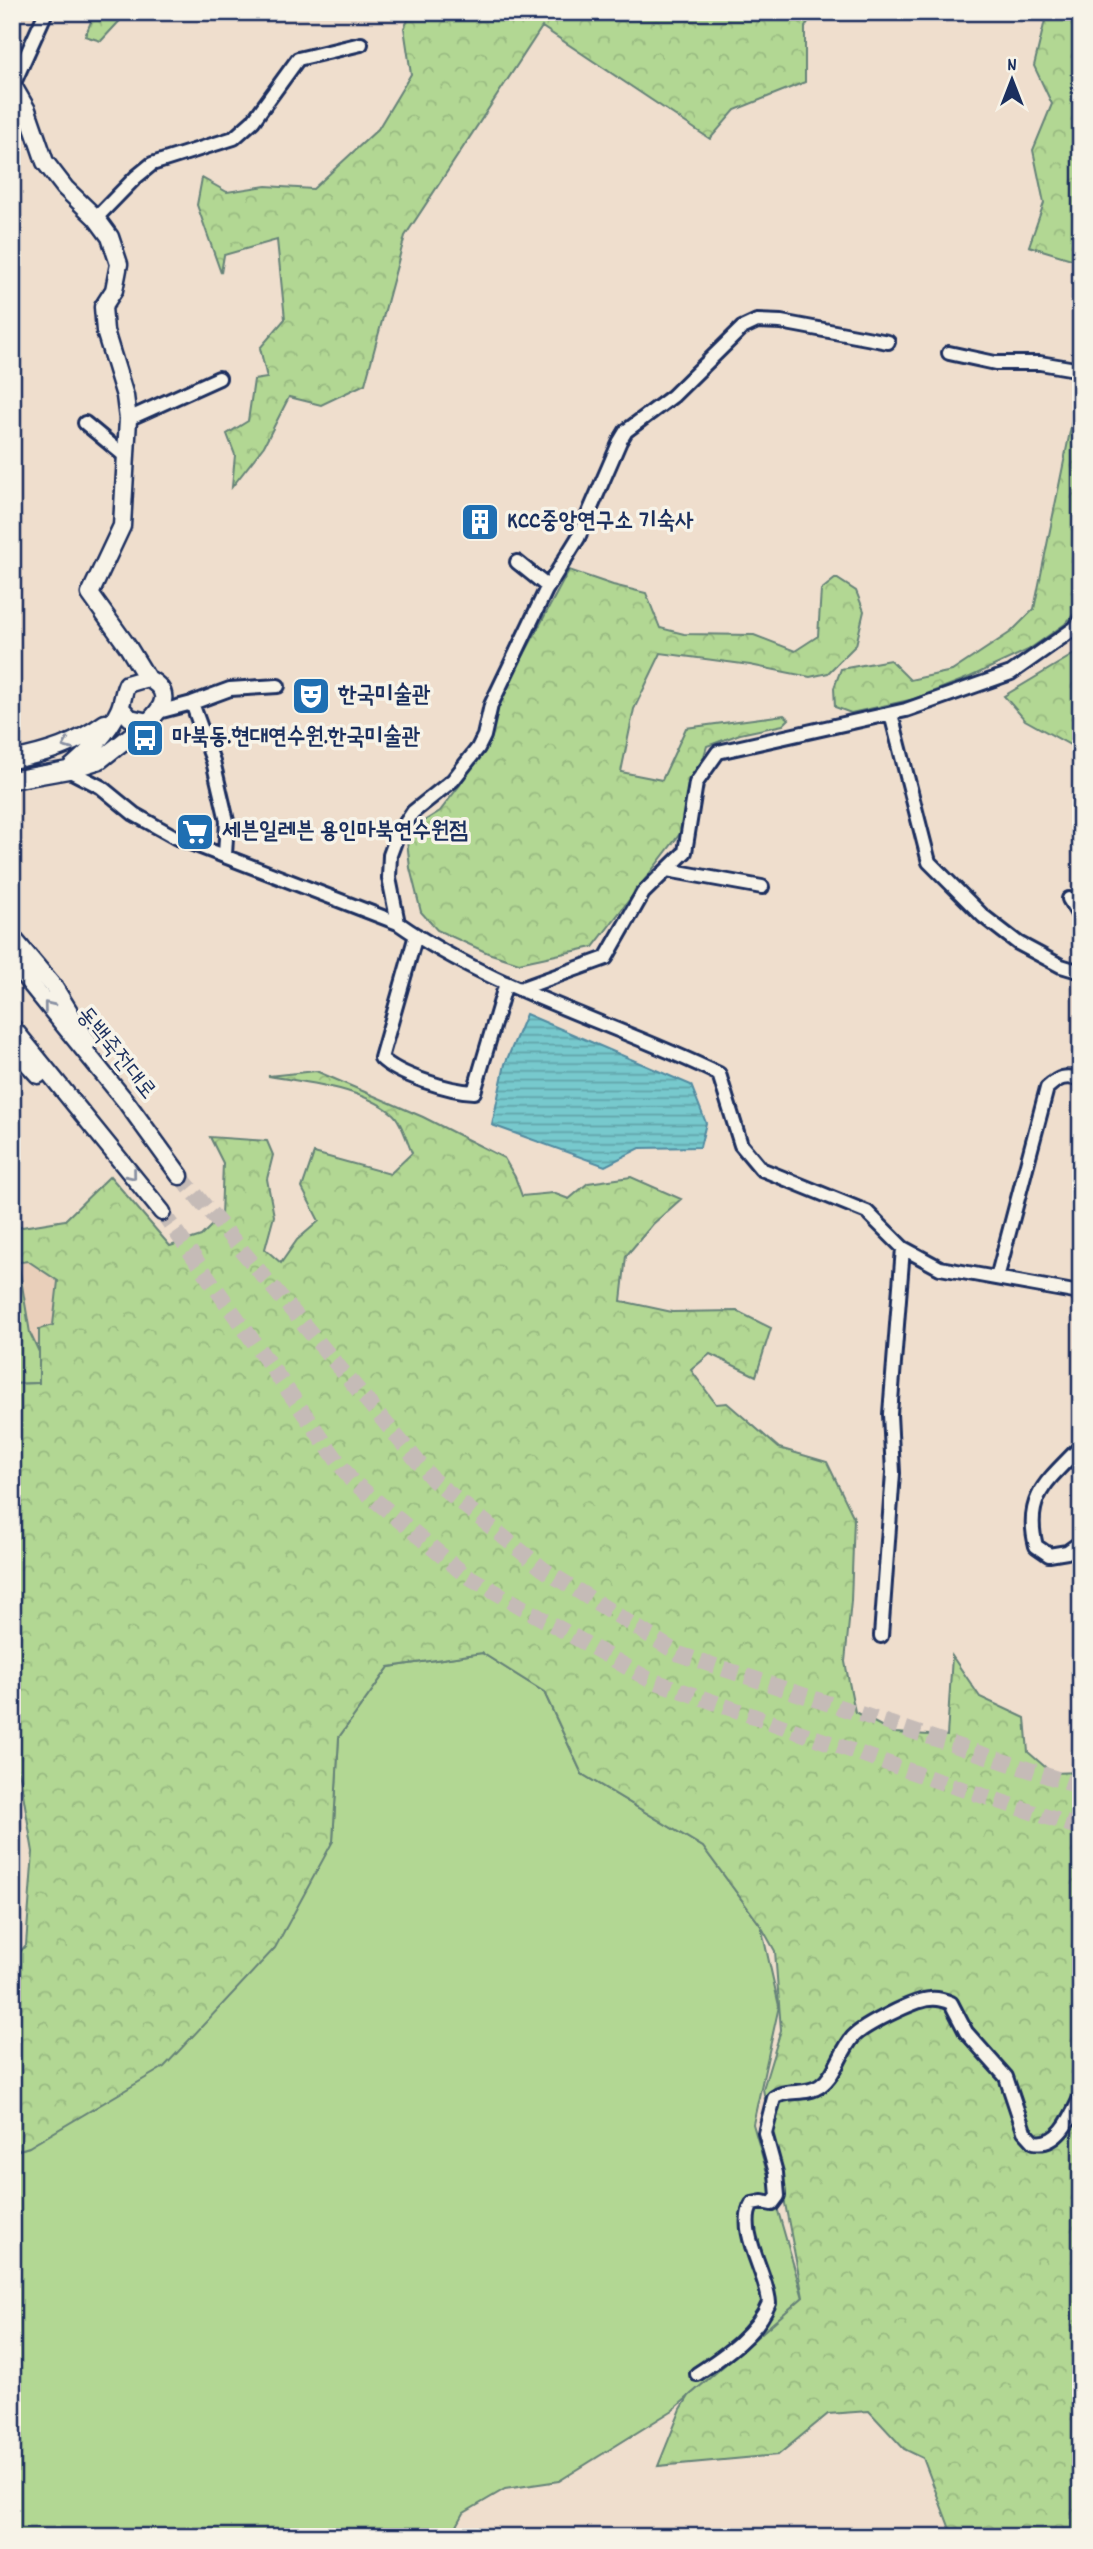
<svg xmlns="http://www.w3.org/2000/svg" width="1093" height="2549" font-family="Dekko,'Poor Story',sans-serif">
	<defs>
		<pattern id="forest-crowns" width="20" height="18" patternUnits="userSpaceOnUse" patternTransform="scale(1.75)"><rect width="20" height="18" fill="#b2d793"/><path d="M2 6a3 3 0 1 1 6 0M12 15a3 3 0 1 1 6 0" fill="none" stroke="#98b981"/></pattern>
		<pattern id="water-rules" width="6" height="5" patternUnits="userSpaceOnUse" patternTransform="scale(1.75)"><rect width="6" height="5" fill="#77c9cd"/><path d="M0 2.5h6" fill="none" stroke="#61a4aa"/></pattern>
	</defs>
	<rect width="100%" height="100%" fill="#efdecd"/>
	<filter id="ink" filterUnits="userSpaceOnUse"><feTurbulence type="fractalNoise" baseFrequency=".0143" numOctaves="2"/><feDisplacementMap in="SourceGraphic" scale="14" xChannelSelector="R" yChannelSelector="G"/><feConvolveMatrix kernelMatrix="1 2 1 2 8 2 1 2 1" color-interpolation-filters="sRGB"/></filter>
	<g filter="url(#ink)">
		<path fill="#e9cfba" d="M28,1261L58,1281L53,1325L39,1330V1383L12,1384V1263Z"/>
		<path fill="#b2d793" stroke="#668378" stroke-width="2" d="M19,1267L30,1333L39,1352V1383L12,1384V1270Z
			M482,1653L544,1692L582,1774L703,1847L761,1926L779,2006L753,2124L803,2298L673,2410L559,2481L505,2489L464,2513L451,2537H12V2152L29,2147L333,1841L339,1737L389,1667Z"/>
		<path fill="url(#forest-crowns)" stroke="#668378" stroke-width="2" d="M95,12H128L101,41L85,36Z
			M412,12H814L805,27V82L735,110L710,139L542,27L405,236L365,384L321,405L289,397L264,446L232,487L235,455L227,434L248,421L254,380L267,378L260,348L285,319L277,240L224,255L221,273L197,205L202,178L227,192L266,186L313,189L378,129L411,74L404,28Z
			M1047,12H1081V262L1029,246L1044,203L1033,150L1052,104L1034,66Z
			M1078,392L1081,393V606L1065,624L1028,650L970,677L914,699L851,713L835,707L834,688L841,669L890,660L910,680L952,671L1011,632L1034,609Z
			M569,570L613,585L646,593L660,628L684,634L754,635L795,651L818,636L821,590L836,578L856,591L864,611L856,645L828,673L810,677L750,665L661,653L634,709L621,772L662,780L686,728L784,715L789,719L783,725L740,734L707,746L682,831L593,947L519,963L488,953L437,930L421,912L410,868L407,841L416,826L440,811L460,785L489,738L503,694Z
			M1081,650V751L1025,720L1004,696Z
			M316,1071L423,1117L504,1158L515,1177L522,1196L553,1193L569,1199L588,1183L631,1177L681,1199L653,1224L626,1256L621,1301L672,1312L737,1311L771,1328L756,1376L710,1354L691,1370L716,1404L727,1403L779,1448L827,1462L854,1518L851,1601L845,1662L855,1712L894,1733L947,1736L952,1656L980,1697L1025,1718L1028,1752L1052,1773L1081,1772V2537H953L923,2458L904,2449L869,2411L828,2414L778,2455L658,2466L681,2409L689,2396L803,2297L763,2089L781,2030L775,1951L761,1926L703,1847L582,1774L544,1692L482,1653L389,1667L339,1737L333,1841L275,1948L164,2067L29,2147L12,2152V1961L26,1945L33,1852L20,1776L12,1759V1384L39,1383V1329L53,1325L58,1281L28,1261L12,1263V1233L16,1228L65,1220L110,1176L170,1246L201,1236L221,1216L223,1163L210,1137L267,1141L273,1155L267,1179L274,1216L265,1249L281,1263L297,1240L319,1221L302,1188L314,1153L390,1174L412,1153C407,1142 402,1122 393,1114C362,1088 307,1082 268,1076Z"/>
		<path fill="url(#water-rules)" stroke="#528ba1" stroke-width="2" d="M526,1014L691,1085L706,1123L700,1147L640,1148L605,1166L492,1125L505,1064Z"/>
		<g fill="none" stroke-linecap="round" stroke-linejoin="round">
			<path stroke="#c5bbb7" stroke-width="16" stroke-dasharray="16 8" stroke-linecap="butt" d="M180,1176L433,1480L543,1569L679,1654L1081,1787
				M162,1212L351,1480L464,1574L648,1679L938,1781L1081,1828"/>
			<defs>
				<path id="street" d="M13,85L46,12
					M96,218L136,177L152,164L234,138L253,121L298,59L361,44
					M949,353L995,363H1040L1081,370
					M128,419L219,378
					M85,423L126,457
					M517,562L548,587
					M192,703L213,761L227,821L225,855
					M158,712L192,703L230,689L278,686
					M891,714L929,862L983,916L1018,943L1061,966L1081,972
					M68,770L101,787L134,814L175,837L398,923C493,990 615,1023 719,1074L741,1145L761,1169L867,1212L903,1248L940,1268L1074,1292L1081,1290
					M667,870L762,887
					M1069,899L1081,919
					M398,923L389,878L390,855L397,836L413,812L453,780L478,748L484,736L491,705L546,590L578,538L620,441L626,431L673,396L742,328L757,321L781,322L888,342
					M416,935L381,1058C398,1075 449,1091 474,1092L506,983
					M520,989L606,958L643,893L685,852L696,783L718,752L906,710L1011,673L1075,628L1081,620
					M997,1278L1047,1088C1059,1077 1065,1075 1081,1079
					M1081,1446C1049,1480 1023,1496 1036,1546L1049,1555L1067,1552L1081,1542
					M881,1636L893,1473L890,1414L903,1248
					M697,2374C724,2356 757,2334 769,2303C768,2275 736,2230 752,2204L762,2202L772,2204L778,2196L776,2173L765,2133L774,2098C786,2088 806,2096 820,2086C836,2075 840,2052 853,2037C863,2026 914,2000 930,1999C938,1998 944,2000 951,2003L966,2032L1006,2077L1024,2131L1034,2142C1059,2147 1072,2115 1081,2096"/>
				<path id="secondary" d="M12,84L27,110L45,162L65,188L96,218L110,237L119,264L114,290L103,307L105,331L125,396L128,419L122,526L90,594L128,647L147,678
					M12,760C47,753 76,744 105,723
					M68,770C88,753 108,734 119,710C123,702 123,692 127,684L147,678C172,691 165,706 148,722L130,718L121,708
					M12,780L68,770L100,760L148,722
					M12,937L54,987L88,1042
					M12,961L127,1103L180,1176
					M12,1027L162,1212
					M12,1046L38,1075"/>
			</defs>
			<use href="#street" stroke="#1b2f5e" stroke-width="18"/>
			<use href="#secondary" stroke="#1b2f5e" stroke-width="21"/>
			<use href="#street" stroke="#f7f3e8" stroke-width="12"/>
			<use href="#secondary" stroke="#f7f3e8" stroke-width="16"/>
		</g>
		<defs><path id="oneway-chevron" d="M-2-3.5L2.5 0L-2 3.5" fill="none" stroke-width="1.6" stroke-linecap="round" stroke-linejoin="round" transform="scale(1.75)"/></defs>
		<g stroke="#8991a3">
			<use href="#oneway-chevron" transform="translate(67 745) rotate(157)"/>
			<use href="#oneway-chevron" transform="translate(48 1006) rotate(-129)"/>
			<use href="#oneway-chevron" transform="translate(132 1175) rotate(51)"/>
		</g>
	</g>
	<defs>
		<symbol id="building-square" viewBox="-11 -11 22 22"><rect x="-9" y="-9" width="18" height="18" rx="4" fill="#1f6fb2" stroke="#f7f3e8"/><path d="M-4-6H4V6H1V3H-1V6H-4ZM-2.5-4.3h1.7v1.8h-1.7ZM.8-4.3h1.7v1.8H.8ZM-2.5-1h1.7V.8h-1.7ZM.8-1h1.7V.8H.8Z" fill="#fff"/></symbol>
		<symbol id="theatre-square" viewBox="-11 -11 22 22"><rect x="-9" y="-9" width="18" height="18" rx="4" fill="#1f6fb2" stroke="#f7f3e8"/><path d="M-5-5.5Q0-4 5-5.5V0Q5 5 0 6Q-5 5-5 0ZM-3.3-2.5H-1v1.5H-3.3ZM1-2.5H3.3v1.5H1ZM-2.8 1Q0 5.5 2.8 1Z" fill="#fff"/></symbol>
		<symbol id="bus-square" viewBox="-11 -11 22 22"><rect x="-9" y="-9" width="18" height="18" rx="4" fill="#1f6fb2" stroke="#f7f3e8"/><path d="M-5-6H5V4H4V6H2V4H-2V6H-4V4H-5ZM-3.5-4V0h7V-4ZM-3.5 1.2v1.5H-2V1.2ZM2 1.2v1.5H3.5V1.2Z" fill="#fff"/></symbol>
		<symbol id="supermarket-square" viewBox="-11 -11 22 22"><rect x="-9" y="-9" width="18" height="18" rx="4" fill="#1f6fb2" stroke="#f7f3e8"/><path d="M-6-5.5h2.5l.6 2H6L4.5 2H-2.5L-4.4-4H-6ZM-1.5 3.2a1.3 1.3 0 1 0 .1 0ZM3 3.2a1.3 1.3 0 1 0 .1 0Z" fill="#fff"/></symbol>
	</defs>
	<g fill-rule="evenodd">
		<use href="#building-square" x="458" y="500" width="44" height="44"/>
		<use href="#theatre-square" x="289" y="674" width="44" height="44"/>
		<use href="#bus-square" x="123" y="716" width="44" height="44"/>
		<use href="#supermarket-square" x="173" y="810" width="44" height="44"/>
	</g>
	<g text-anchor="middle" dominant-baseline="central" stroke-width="7" stroke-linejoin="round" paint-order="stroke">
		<g font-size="23" font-weight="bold" fill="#1b2f5e" stroke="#f7f3e8" text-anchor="start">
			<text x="507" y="522">KCC중앙연구소 기숙사</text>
			<text x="338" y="696">한국미술관</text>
			<text x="172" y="738">마북동.현대연수원.한국미술관</text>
			<text x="222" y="832">세븐일레븐 용인마북연수원점</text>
		</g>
		<g font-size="23" fill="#1b2f5e" stroke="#f7f3e8">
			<text transform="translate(115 1054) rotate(51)">동백죽전대로</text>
		</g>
	</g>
	<rect width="1093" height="2549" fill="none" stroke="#f7f3e8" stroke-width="42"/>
	<rect x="21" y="21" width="1051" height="2507" fill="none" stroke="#1b2f5e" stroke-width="2.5" filter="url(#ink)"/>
	<g transform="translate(1012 80)" stroke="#f7f3e8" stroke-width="5" paint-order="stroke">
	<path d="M0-5L12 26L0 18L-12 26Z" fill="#1b2f5e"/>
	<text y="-10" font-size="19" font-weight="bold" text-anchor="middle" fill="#1b2f5e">N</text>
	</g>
</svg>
